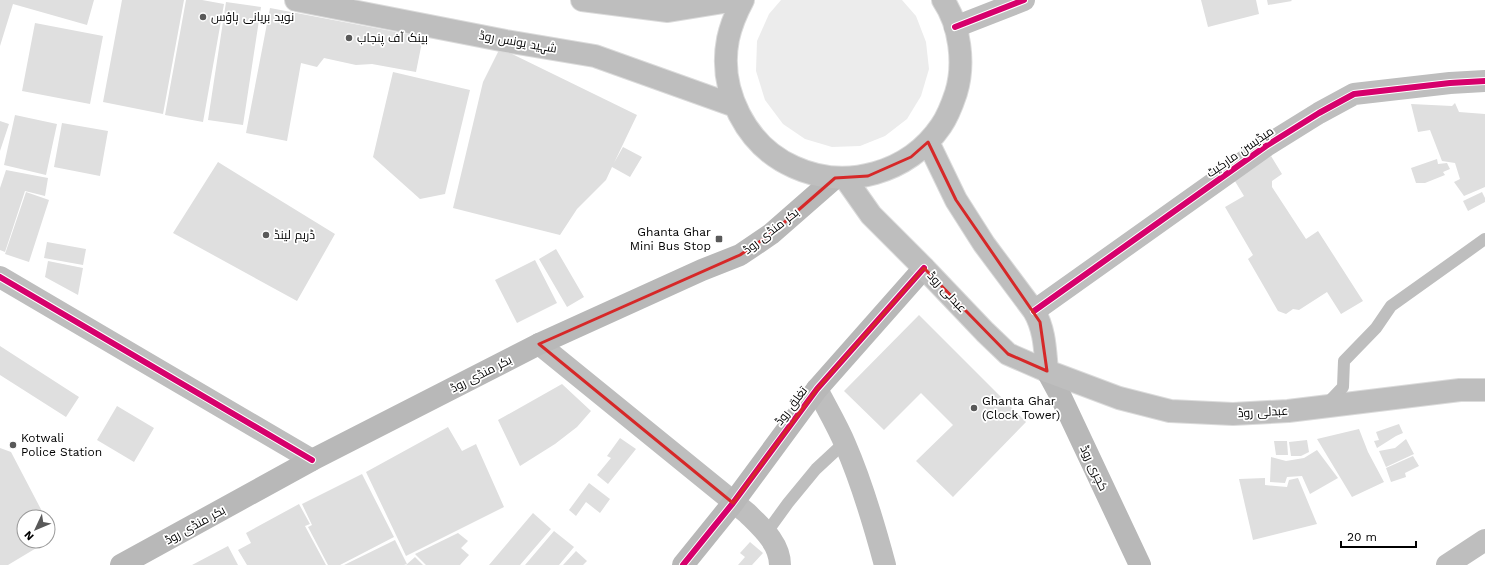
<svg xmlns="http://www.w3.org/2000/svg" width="1485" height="565" font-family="'Work Sans',Cairo,sans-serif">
	<rect width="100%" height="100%" fill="#fff"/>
	<path fill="#ececec" d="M781,0H902L916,16L926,42L929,69L921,96L907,119L885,136L860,146L832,147L805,139L783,124L765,100L756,71L757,41L769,14Z"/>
	<path fill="#dfdfdf" d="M0,0H94L87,25L13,4L0,46Z
		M122,0H184L163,114L103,102Z
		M186,0H202L224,4L203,122L165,115Z
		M1201,0H1256L1259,14L1208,27Z
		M1267,0H1291L1292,1L1268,5Z
		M226,2L261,7L243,125L208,120Z
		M270,8L423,37L416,72L372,64L356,65L324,58L317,67L301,63L287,141L246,133Z
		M35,23L103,36L90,104L22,91Z
		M500,48L637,115L614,163L623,147L642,157L630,177L612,167L606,180L577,209L560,235L453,208L483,82Z
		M393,72L470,90L445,194L420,199L373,157Z
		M1455,103L1459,112L1485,114V187L1464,196L1454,182L1460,179L1455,163L1442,161L1430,130L1418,132L1411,104L1452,106Z
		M15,115L57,124L46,175L4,165Z
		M0,121L9,124L0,151Z
		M62,123L108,131L100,176L54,167Z
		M1271,156L1282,174L1272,181V187L1306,239L1318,231L1363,301L1341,314L1327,292L1299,310L1293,309L1286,314L1278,311L1248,259L1253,255L1225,207L1244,196L1233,178Z
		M1437,159L1438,164L1447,163L1450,169L1443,172L1445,175L1425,183H1416L1411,168Z
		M218,162L335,234L297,301L173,233Z
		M6,170L48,178L45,196L25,191L5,252L0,250V188Z
		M26,192L49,200L29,262L5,254Z
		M1482,192L1485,198V202L1468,211L1463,201Z
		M47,242L86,249L83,265L44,258Z
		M556,249L584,297L567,307L539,259Z
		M535,260L557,303L517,323L495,280Z
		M48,261L83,268L78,295L45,277Z
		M919,315L1026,422L953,497L916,461L953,425L921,393L884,430L844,391Z
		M0,346L79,397L66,417L0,375Z
		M562,384L591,411L577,427L555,444L520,466L498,420Z
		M117,406L154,428L134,462L97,440Z
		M1399,424L1403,433L1396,436L1377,448L1374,441L1379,440L1376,432Z
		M448,427L462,451L476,444L504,507L406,556L366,472Z
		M1359,429L1368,452L1384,482L1352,497L1317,439Z
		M620,438L636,449L608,484L597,475L611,458L607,456Z
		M1406,439L1414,454L1386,467L1379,451L1395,448Z
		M1307,440L1309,452L1301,456H1291L1289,442Z
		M1274,441H1287L1288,455H1276Z
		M0,448L11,452L45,517H24V541H48V522L50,527L49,543L48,541L8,565H0Z
		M1317,450L1338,478L1310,494L1302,476L1287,477L1285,483L1270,482L1271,457L1286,461L1304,458Z
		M1413,456L1419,466L1405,473L1406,477L1391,482L1386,468Z
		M362,474L394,537L340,565H328L308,527L312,525L302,504Z
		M1265,478V485L1287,487L1289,480L1298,478L1317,524L1253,540L1239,479Z
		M589,483L610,499L600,513L586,502L576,516L569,510Z
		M299,504L310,524L305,526L326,565H247L238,550L251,543L246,533Z
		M533,513L551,529L520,565H489Z
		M554,531L574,547L559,565H525Z
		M458,533L468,541L461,548L469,555L460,565H426L415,554Z
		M395,540L407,564L404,565H344Z
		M750,542L763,553L752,565H738L745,557L740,553Z
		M228,546L238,565H192Z
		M576,551L587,561L583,565H563Z
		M415,557L423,565H406Z"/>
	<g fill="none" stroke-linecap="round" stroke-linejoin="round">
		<defs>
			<path id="primary" d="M296,0L506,41L595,56L735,106
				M582,0L668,11L736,0
				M743,0C736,13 731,25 728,39C718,90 746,146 794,167C846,191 909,173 941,126C948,116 952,105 956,93C965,64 960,25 943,0
				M928,142L956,200L984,244L1034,311C1045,330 1045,350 1047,371
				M845,178L871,215L924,268L985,332L1008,354L1047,371L1119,398L1170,411L1233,414L1288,411L1460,390H1485"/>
		</defs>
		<use href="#primary" stroke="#dbdbdb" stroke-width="24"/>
		<path stroke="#bebebe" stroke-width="12" d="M1325,406L1343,387L1344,361L1376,328L1391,306L1485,239
			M767,532L788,503L816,469L844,443"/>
		<path stroke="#bebebe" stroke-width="22" d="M955,27L1024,0
			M0,277L312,460
			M1034,311L1266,146L1319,113L1354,94L1450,83L1485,81
			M539,344L747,513C761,527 780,543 780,565
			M817,389C826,407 837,425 845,444C862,483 874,524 885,565
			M1447,565L1485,540"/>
		<path stroke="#b8b8b8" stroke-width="22" d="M1047,371L1060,395L1140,565
			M121,565L312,460L539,344L702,270L740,255L771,234L835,178
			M683,565L733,503L817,389L924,268"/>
		<use href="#primary" stroke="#bebebe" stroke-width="22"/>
		<defs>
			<path id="cycleway" d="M955,27L1024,0
				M0,277L312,460
				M1034,311L1266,146L1319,113L1354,94L1450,83L1485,81
				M683,565L733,503L817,389L924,268"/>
		</defs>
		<use href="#cycleway" stroke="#fff" stroke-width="8"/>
		<use href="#cycleway" stroke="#d6006c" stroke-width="6"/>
	</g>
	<path fill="none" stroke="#d62828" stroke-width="3" stroke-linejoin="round" d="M928,142L956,200L1040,322L1047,371L1008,354L924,268L817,389L733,503L539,344L740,255L771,234L835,178L868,176L911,157Z"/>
	<g fill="#595959" stroke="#fff" stroke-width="1.5">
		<circle cx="203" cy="17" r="4"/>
		<circle cx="349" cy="38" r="4"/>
		<circle cx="266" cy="235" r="4"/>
		<rect x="715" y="235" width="8" height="8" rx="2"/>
		<circle cx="974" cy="408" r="4"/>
		<circle cx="13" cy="445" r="4"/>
	</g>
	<g text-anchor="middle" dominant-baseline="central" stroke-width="3.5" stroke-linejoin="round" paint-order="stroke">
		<g font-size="12" fill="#000" stroke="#fff" text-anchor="start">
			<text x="211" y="17">نوید بریانی ہاؤس</text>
			<text x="357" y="38">بینک آف پنجاب</text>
			<text x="711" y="232" text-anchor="end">Ghanta Ghar<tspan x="711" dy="14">Mini Bus Stop</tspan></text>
			<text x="274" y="235">ڈریم لینڈ</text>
			<text x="982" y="401">Ghanta Ghar<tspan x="982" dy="14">(Clock Tower)</tspan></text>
			<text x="21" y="438">Kotwali<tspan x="21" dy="14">Police Station</tspan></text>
		</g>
		<g font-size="12" fill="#000" stroke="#fff">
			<text transform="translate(518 42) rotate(10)">شہید یونس روڈ</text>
			<text transform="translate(1240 152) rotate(-35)">میڈیسن مارکیٹ</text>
			<text transform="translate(771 231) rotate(-38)">بکر منڈی روڈ</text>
			<text transform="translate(947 292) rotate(47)">عبدلی روڈ</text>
			<text transform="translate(481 374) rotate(-27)">بکر منڈی روڈ</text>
			<text transform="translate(791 406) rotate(-53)">تغلق روڈ</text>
			<text transform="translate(1263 412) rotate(-3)">عبدلی روڈ</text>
			<text transform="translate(1094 468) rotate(65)">کچری روڈ</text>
			<text transform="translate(195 525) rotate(-29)">بکر منڈی روڈ</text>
		</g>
	</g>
	<g transform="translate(36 529) rotate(226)"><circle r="19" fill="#ffffff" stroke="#999999"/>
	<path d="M0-3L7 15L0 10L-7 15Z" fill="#595959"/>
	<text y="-6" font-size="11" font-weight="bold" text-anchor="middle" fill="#000000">N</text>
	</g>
	<path d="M1341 541v6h75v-6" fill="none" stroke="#000000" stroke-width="2"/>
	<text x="1347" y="541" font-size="12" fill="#000000" stroke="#ffffff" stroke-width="3" paint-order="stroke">20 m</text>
</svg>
